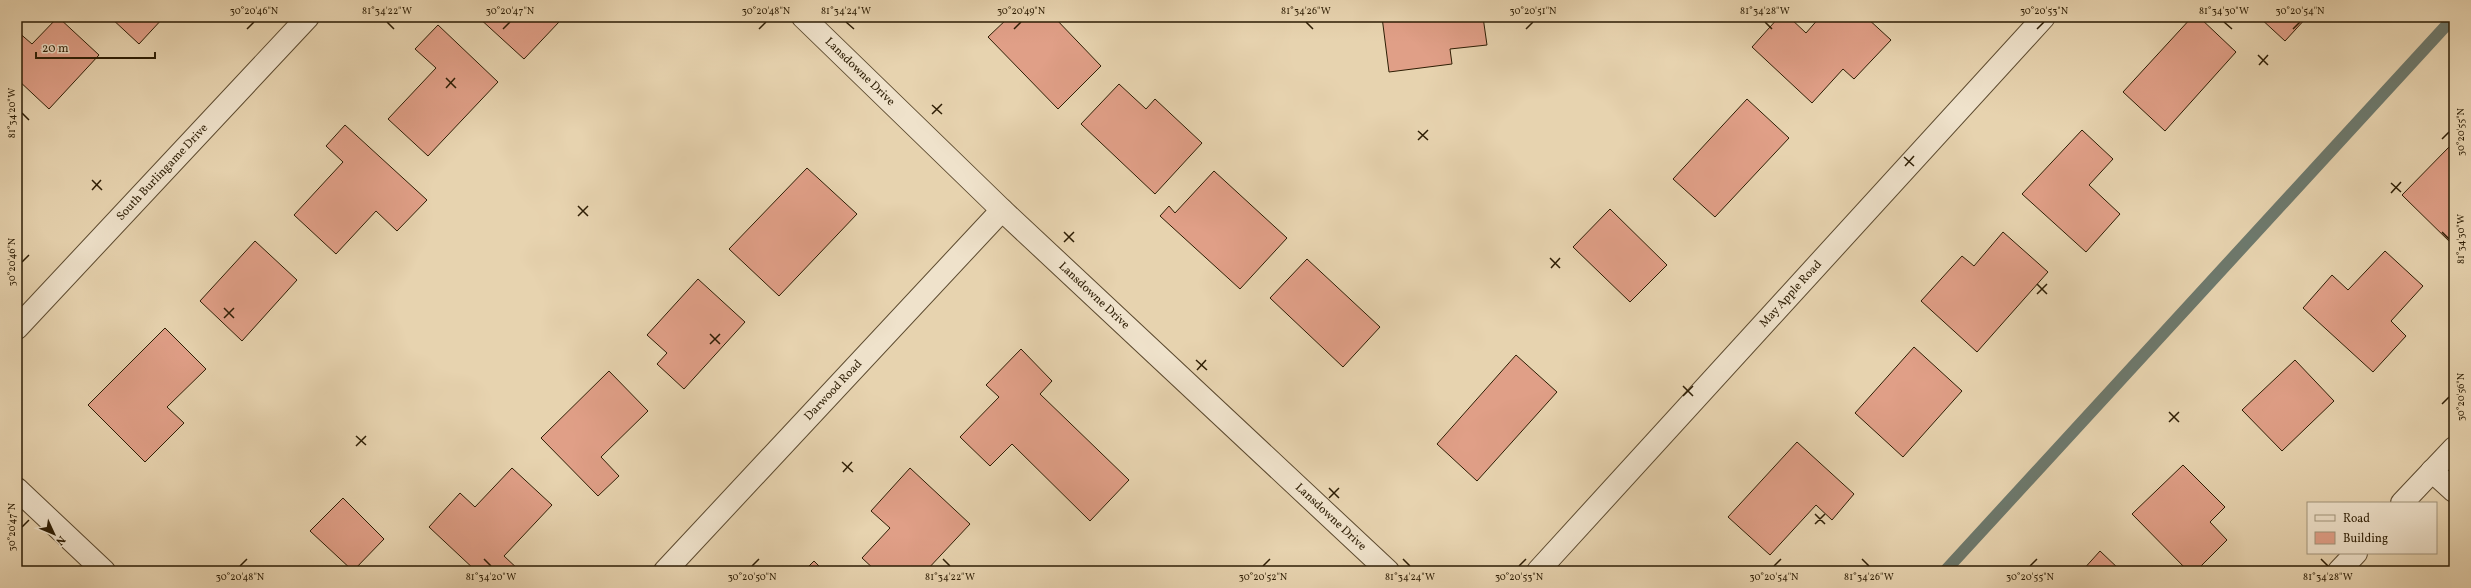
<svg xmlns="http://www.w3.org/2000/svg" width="2471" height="588" font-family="Vollkorn,serif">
	<rect width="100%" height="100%" fill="#e7d3af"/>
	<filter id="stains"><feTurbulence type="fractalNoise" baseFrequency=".005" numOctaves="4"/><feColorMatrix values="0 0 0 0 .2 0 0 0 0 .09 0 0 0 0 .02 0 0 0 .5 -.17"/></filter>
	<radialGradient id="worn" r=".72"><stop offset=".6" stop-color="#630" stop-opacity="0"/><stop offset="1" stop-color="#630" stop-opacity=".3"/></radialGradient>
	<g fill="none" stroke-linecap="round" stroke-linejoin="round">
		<path stroke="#6d796d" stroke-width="12" d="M1945,571L2454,17"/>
	</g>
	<path fill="#e09f87" stroke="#2d1d04" d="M58,17L99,55L49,109L17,79V31L32,44Z
		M110,17H164L139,44Z
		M478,17H553L559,22L524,59Z
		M1009,17H1054L1101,66L1058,109L988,37Z
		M1382,17H1483L1487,45L1450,49L1452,64L1389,72Z
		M1779,17H1789L1806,33L1820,17H1866L1891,40L1854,79L1843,69L1812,103L1752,47Z
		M2192,17H2199L2236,52L2165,131L2123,92Z
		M2259,17H2307L2285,41Z
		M438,25L498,82L428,156L388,119L436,68L415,49Z
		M1119,84L1146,109L1155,99L1202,143L1155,194L1081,124Z
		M1747,99L1789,138L1715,217L1673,179Z
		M345,125L427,200L397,231L376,211L336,254L294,215L343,162L326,146Z
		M2082,130L2113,159L2089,185L2120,214L2086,252L2022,194Z
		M2450,146L2454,150V246L2402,195Z
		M807,168L857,214L779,296L729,249Z
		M1214,171L1287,238L1240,289L1160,216L1169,206L1175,213Z
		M1610,209L1667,265L1630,302L1573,247Z
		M2003,232L2048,272L1977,352L1921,301L1962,256L1974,266Z
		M255,241L297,280L242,341L200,301Z
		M2385,251L2423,286L2391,321L2406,336L2373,372L2303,308L2332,275L2348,290Z
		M1307,259L1380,327L1343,367L1270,298Z
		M698,279L745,322L684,389L657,364L667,353L647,335Z
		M165,328L206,369L167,407L184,423L145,462L88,405Z
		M1914,347L1962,391L1903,457L1855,413Z
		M1021,349L1052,381L1040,394L1129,480L1090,521L1012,444L990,466L960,437L999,397L986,385Z
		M1516,355L1557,392L1477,481L1437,444Z
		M2295,360L2334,401L2282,451L2242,410Z
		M609,371L648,411L601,457L619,476L598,496L541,438Z
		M1797,442L1854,494L1832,520L1816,505L1770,555L1728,517Z
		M2183,465L2225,507L2210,522L2227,540L2196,571H2188L2132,514Z
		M512,468L552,505L504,556L520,571H476L429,527L460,493L475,507Z
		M910,468L970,524L926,571H876L862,558L890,528L871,511Z
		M343,498L384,539L353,571L310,531Z
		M2100,551L2121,571H2082Z
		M814,561L824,571H804Z"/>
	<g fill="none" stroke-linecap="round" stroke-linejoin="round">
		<defs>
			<g id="minor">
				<path id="s1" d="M803,17L1002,210L1388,571"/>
				<path id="s2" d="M17,328L308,17"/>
				<path d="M2432,471L2454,491"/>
				<path d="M17,489L104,571"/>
				<path d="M2402,503L2454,448"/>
				<path id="s3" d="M665,571L1002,210"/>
				<path id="s4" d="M1538,571L2044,17"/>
				<path d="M2339,571L2356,553"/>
			</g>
		</defs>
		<use href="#minor" stroke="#5c4a2f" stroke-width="24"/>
		<use href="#minor" stroke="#efe2cb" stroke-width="22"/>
	</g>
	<path fill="none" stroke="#2d1d04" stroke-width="1.5" d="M387,22L394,29M846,22L854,29M1306,22L1313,29M1765,22L1772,29M2224,22L2232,29M247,29L254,22M503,29L510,22M759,29L766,22M1014,29L1021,22M1526,29L1533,22M2037,29L2044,22M2293,29L2300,22M2258,55L2268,65M2259,65L2268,55M446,78L456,88M446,88L455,78M932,105L942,114M22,113L29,120M932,114L942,104M1418,131L1428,140M2442,139L2449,132M1418,140L1428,130M1904,157L1914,166M1905,166L1914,156M92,180L102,190M2391,183L2401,192M92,190L101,180M2391,193L2401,182M578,206L588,216M578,216L588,206M1064,232L1074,242M2442,232L2449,239M1064,242L1074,232M1550,258L1560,268M22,262L29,255M1551,268L1560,258M2037,284L2047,294M2037,294L2047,284M224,308L234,318M224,318L234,308M710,334L720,344M710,344L720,334M1196,360L1207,370M1197,370L1206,360M1683,386L1693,396M1683,396L1693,386M2442,404L2449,397M2169,412L2179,422M2169,422L2179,412M356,436L366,445M356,446L366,436M842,462L853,472M843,472L852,462M1329,488L1339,498M1329,498L1339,488M1815,514L1825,524M1815,524L1825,514M22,527L29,520M484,559L491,566M943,559L950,566M1403,559L1410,566M1862,559L1869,566M2321,559L2328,566M240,566L247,559M752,566L759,559M1263,566L1270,559M1519,566L1526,559M1774,566L1781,559M2030,566L2037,559"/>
	<g text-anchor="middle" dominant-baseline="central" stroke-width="3" stroke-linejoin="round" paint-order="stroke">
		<g font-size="12" fill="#2d1d04" stroke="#efe2cb">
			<text stroke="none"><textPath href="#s1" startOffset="79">Lansdowne Drive</textPath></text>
			<text stroke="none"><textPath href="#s2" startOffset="213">South Burlingame Drive</textPath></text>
			<text stroke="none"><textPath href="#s4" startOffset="375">May Apple Road</textPath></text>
			<text stroke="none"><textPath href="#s1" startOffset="403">Lansdowne Drive</textPath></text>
			<text stroke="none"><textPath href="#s3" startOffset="247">Darwood Road</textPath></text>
			<text stroke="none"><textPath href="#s1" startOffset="727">Lansdowne Drive</textPath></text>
		</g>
	</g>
	<rect width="2471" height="588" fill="none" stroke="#e7d3af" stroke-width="44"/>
	<rect x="2307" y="502" width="130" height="52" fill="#efe2cb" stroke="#a1937b"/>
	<rect x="2315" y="515" width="20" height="6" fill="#efe2cb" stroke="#a1937b"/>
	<text x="2343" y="522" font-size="12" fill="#2d1d04">Road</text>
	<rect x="2315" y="532" width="20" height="12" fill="#e09f87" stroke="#a1937b"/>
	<text x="2343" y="542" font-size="12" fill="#2d1d04">Building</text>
	<g transform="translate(54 534) rotate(134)" stroke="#efe2cb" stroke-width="3" paint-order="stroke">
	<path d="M0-3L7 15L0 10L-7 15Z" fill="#2d1d04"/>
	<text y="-6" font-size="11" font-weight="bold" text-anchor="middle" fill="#2d1d04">N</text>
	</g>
	<path d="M36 52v6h119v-6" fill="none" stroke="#2d1d04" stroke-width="2"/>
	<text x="42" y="52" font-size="12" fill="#2d1d04" stroke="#efe2cb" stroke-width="3" paint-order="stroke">20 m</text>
	<rect x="22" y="22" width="2427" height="544" fill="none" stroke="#2d1d04" stroke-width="1.5"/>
	<g font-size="10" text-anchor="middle" fill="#2d1d04">
		<text x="254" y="14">30°20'46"N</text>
		<text x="387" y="14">81°34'22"W</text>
		<text x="510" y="14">30°20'47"N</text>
		<text x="766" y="14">30°20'48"N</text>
		<text x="846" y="14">81°34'24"W</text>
		<text x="1021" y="14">30°20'49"N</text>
		<text x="1306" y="14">81°34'26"W</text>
		<text x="1533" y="14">30°20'51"N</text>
		<text x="1765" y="14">81°34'28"W</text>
		<text x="2044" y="14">30°20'53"N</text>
		<text x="2224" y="14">81°34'30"W</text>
		<text x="2300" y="14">30°20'54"N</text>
		<text transform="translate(11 113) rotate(-90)" y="4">81°34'20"W</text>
		<text transform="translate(2460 132) rotate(-90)" y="4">30°20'55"N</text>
		<text transform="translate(2460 239) rotate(-90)" y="4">81°34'30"W</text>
		<text transform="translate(11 262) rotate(-90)" y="4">30°20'46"N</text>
		<text transform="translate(2460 397) rotate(-90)" y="4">30°20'56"N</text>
		<text transform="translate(11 527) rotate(-90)" y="4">30°20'47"N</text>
		<text x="240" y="580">30°20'48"N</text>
		<text x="491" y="580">81°34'20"W</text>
		<text x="752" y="580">30°20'50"N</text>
		<text x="950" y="580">81°34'22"W</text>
		<text x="1263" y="580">30°20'52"N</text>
		<text x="1410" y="580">81°34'24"W</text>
		<text x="1519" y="580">30°20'53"N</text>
		<text x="1774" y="580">30°20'54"N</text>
		<text x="1869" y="580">81°34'26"W</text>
		<text x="2030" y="580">30°20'55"N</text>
		<text x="2328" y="580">81°34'28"W</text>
	</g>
	<rect width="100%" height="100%" filter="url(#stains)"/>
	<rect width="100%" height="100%" fill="url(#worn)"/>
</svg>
